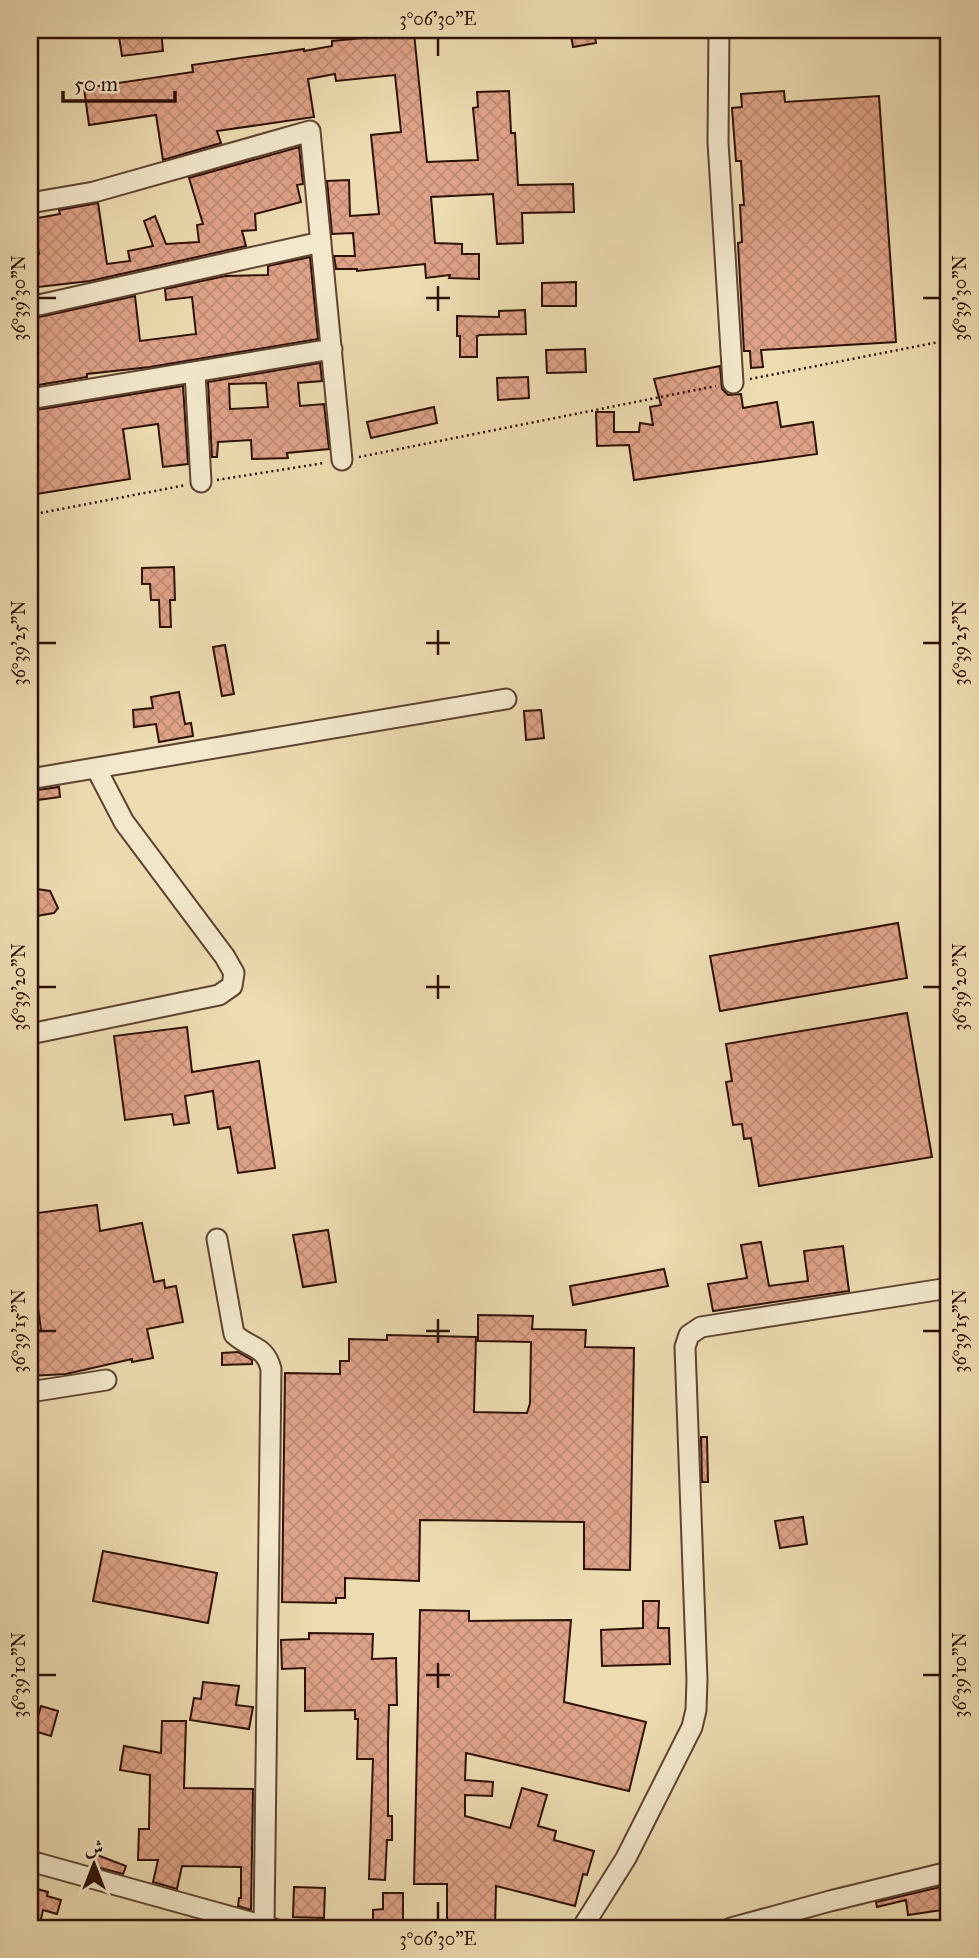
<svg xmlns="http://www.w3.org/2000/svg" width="979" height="1958" font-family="'IM FELL Great Primer',Amiri,serif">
	<defs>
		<pattern id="building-cross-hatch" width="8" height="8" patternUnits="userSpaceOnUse" patternTransform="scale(1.75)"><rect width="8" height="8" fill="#dea288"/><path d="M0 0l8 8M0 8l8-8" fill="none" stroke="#bf8a74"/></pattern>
	</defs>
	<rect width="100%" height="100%" fill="#eddbb1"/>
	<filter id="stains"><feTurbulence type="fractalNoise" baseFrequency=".00286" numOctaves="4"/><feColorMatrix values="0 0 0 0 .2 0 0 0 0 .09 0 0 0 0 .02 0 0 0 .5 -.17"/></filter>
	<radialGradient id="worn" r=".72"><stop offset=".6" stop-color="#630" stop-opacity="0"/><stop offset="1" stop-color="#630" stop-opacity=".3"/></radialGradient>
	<path fill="url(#building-cross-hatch)" stroke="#2e1006" stroke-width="2" fill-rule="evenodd" d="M118,30H161L163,51L122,56Z
		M570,30H594L596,43L573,47Z
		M414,33L427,162L478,160L473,108L478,107L477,92L509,91L511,133H515L518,185L573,184L574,212L522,213L523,243L497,244L493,194L431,197L435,243L462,244V254H479V279L449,278L450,275L426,278L425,264L357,271V269H336L334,256H355L353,233L332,234L327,181L349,180L350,216L379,214L371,135L401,132L395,75L336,81L335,74L308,79L314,117L217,131L221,143L163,160L156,115L89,125L84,88L193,72L192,65L304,49V51L332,46V41Z
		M784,91L785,102L879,96L896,342L761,350L763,367L751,368L750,351H744L738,243L742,242L740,205H744L741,161H736L732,108L742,107L741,94Z
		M299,147L303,184L297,185L301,202L255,214L256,230L242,231L246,246L90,281L30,288V255L39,254L32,219L60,214L59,210L98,203L107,264L130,261L128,251L153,246L144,221L155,216L166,244L199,242L197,225L203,224L189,178Z
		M310,257L318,339L150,367L87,374V377L32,386L30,319L135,296L140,341L196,334L192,297L166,300L165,289L225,276L268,275V266Z
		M576,282V306H542V283Z
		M525,310L526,334L480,335L477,336V357H460V336H457V316L499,317V311Z
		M585,349L586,372L547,373L546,350Z
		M320,363L322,381L298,383L300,406L324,404L329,449L287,453L288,458L252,459L251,440L218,442L217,457H212L208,382ZM266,383L268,407L230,409L229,384Z
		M720,366L722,389L728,395L741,394L743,408L777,402L781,427L813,422L817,454L634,480L629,445L597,446L596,412H614V432H639L640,423L653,425L650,407L661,405L654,379Z
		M528,377L529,398L498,400L497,378Z
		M183,386L188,464L163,467L158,424L123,429L130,479L30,495V411Z
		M434,407L437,423L371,438L367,422Z
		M174,567L175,600H170L171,627H160L159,600H151L150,584H142V568Z
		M225,645L234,694L222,696L213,647Z
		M179,692L185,724L191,723L193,736L159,742L156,724L134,727L133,710L153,708L151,697Z
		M541,710L544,738L526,740L524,711Z
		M59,787L60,797L30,801V791Z
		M30,888L50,891L58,908L54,913L30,917Z
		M898,923L907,978L720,1011L710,956Z
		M907,1013L932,1157L759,1186L751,1138L744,1139L742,1124L733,1125L726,1082L732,1081L726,1044Z
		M187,1027L192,1072L259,1061L275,1168L238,1173L230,1127L218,1129L213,1091L185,1096L189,1123L174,1125L172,1114L125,1120L114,1036Z
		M97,1205L100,1231L142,1223L154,1282L164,1280L165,1288L176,1286L183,1322L147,1329L153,1358L132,1362V1359L66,1374L30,1376V1331L41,1330L30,1249V1214Z
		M328,1230L336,1282L303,1287L293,1235Z
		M761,1242L769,1286L808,1281L804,1251L843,1246L849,1291L713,1311L708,1284L747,1278L741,1245Z
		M664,1269L668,1286L573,1305L570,1286Z
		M478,1315L533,1316L532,1329L586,1330L585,1347L634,1348L630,1570L584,1569V1522L420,1520L419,1581L345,1578V1598H336V1603L282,1602L285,1373L340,1374V1361H349V1339L387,1340V1335L476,1337L474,1412L527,1413L530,1403L531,1342L478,1341Z
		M238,1352L252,1360V1364L222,1365V1353Z
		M701,1437H707L708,1482H702Z
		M803,1517L807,1544L780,1548L775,1521Z
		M103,1551L217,1573L208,1623L93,1601Z
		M643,1601H659L658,1628H669L670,1664L602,1666L601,1630L643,1628Z
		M420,1610L469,1611V1621L571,1620L564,1702L646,1722L629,1791L466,1753L465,1780L493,1782L492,1796L465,1795V1816L510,1828L522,1788L547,1795L538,1826L556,1831L554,1840L594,1851L587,1875L583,1874L575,1906L496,1886L495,1928H447V1884H414Z
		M309,1633L373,1634L372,1659L396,1658L397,1705H389L388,1741V1816H392V1840H387L385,1880L369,1879L373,1759H357L358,1719H355V1710L305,1711V1668L282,1669L281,1640L309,1639Z
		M203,1682L239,1686L236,1705L253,1707L249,1729L190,1720L194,1698L201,1699Z
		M41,1706L58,1711L51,1736L34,1731Z
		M162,1721H186L184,1788L253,1789L251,1910L238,1906L239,1898H241V1867L182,1866L177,1889L153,1882L158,1860H138L139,1829H149L150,1775L120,1770L124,1746L161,1753Z
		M97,1855L126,1866L123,1874L93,1866Z
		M949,1885V1909L908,1915L906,1900L877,1907L876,1902Z
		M294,1887L325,1888L324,1918L293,1917Z
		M34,1888L48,1892L47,1896L61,1900L57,1914L43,1910L39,1928H30V1907Z
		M383,1893H403V1928H373V1910L383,1909Z"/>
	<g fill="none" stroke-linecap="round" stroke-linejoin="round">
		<defs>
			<path id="minor" d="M719,30L718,142L733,383
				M30,203L94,192L310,131L342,460
				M30,307L321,242
				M195,372L201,482
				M30,399L332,349
				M30,779L506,699
				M30,1034L219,995L232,986L234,973L225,957L124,822L96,768
				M217,1239L234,1334C250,1349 265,1345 271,1369L264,1926
				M30,1392L106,1380
				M30,1861L272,1928
				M582,1928L626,1858L692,1727L696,1710L697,1680L685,1347L689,1335L701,1327L949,1288
				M731,1928L830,1901L949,1872"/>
		</defs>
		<use href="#minor" stroke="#5e4331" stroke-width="23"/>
		<path stroke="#2e1006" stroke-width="2.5" stroke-dasharray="2 3.5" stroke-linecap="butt" d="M750,379L949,340
			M359,457L716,386
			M217,480L324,463
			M30,515L186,485"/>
		<use href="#minor" stroke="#f3e8cc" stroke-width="19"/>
	</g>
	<path fill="none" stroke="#2e1006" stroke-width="2.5" d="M438,38V56M438,286V311M38,298H56M426,298H450M923,298H940M438,630V655M38,643H56M426,643H450M923,643H940M438,975V999M38,987H56M426,987H450M923,987H940M438,1319V1343M38,1331H56M426,1331H450M923,1331H940M438,1663V1688M38,1675H56M426,1675H450M923,1675H940M438,1902V1920"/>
	<rect width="979" height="1958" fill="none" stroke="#eddbb1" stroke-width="77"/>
	<g transform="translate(94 1864)" stroke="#f3e8cc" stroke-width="5" paint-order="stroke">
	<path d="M0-5L12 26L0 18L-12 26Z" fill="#2e1006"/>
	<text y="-10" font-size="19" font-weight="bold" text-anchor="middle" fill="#2e1006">ش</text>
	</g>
	<path d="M63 91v10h112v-10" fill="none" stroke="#2e1006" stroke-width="3.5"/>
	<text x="74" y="91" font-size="21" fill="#2e1006" stroke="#f3e8cc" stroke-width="5" paint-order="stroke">50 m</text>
	<rect x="38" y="38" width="902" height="1882" fill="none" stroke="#2e1006" stroke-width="2.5"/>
	<g font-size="18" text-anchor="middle" fill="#2e1006">
		<text x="438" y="25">3°06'30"E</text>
		<text transform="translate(19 298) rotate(-90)" y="6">36°39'30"N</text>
		<text transform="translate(960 298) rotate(-90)" y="6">36°39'30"N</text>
		<text transform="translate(19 643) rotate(-90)" y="6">36°39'25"N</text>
		<text transform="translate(960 643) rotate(-90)" y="6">36°39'25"N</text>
		<text transform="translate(19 987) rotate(-90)" y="6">36°39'20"N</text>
		<text transform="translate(960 987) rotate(-90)" y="6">36°39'20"N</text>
		<text transform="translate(19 1331) rotate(-90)" y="6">36°39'15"N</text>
		<text transform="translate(960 1331) rotate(-90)" y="6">36°39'15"N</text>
		<text transform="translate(19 1675) rotate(-90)" y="6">36°39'10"N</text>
		<text transform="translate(960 1675) rotate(-90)" y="6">36°39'10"N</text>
		<text x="438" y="1945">3°06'30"E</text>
	</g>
	<rect width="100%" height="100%" filter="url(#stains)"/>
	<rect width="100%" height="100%" fill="url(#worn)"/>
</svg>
